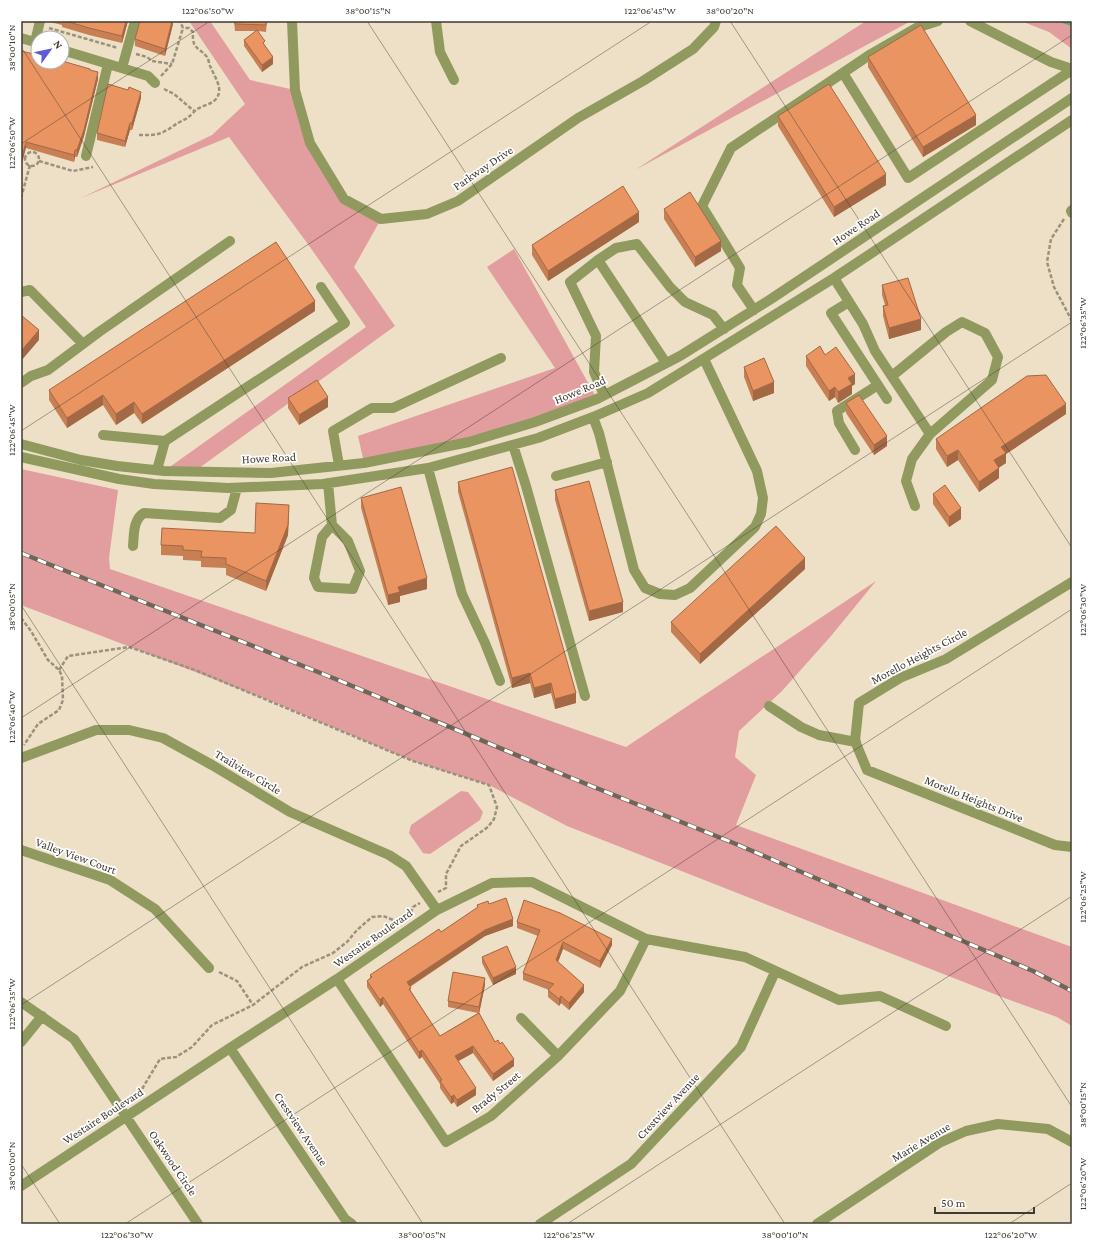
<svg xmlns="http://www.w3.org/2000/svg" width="1093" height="1245" font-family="'Crimson Pro',serif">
	<rect width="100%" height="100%" fill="#ede0c6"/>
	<path fill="#e29d9e" d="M189,21H210L250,80L295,90L310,143L344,199L381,219L354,267L395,326L195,471H164L366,327L310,247L229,137L81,198L212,135L245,104Z
		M866,21H911L635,170Z
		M1021,21H1072V49L1049,32Z
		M514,249L597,399L535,422L364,463L358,436L555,368L487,267Z
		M21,469L118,490L109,558L110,569L626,747L876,581L831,636L782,691L739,731L735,757L756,775L736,825L1072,947V1026L1057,1017L1007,999L567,826L489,785L413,761L266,699L21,605Z
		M461,791L468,792L483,812L480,820L430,854L423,853L409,833L411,825Z"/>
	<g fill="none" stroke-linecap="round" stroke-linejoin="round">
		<path stroke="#5bac6e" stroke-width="4" d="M1063,21L1072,24"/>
		<path stroke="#9a917e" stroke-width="2.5" stroke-dasharray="4 2" stroke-linecap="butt" d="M49,28L118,48
			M136,54L147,57L152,61L172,64
			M161,76L172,64L183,28L180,21
			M164,89L174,94L194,111
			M139,135C148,135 157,136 165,131C170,129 174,125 178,123C185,119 187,119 193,113C199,105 210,106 216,99C224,89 215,78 211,68C209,65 209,60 207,57C198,46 192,50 193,32L189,28H183
			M25 159a7 7 0 1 1 14 0a7 7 0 1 1-14 0Z
			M39,161L73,171L93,167
			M21,198L30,165
			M1064,219L1051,239L1047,262L1054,287L1072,321
			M21,618L31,631L48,660L59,670L62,676L63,700L59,710L38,724L24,745
			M59,670L68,656L129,647L195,670L413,761L489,785L497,807L494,819L488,827L461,846L446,874V888L438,892
			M219,972L237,981L253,1005
			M139,1094L160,1059L176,1057L192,1047L212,1025L253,1005L302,967L333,953L347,942L357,930L372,917L383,916L396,921L411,912L413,907L420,903"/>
		<path stroke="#909a5f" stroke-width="10" d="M292,21L295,90L310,143L344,199L381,219L427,214L458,201L578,118L643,81L693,49L714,27L716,21
			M436,21L440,52L454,80
			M970,21L1051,62L1072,69
			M21,38L38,43
			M35,42L40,21
			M62,50L148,76L155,83
			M122,68L135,21
			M843,73L908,178L1072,70
			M86,156L108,64
			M1072,210L1071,211L1072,213
			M598,260L570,282L596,336L594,372L604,395
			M834,278L863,324L875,351L930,434
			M21,292L30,290L83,344
			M849,302L831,313L887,399
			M754,310L737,285L740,268L702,206L731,148L871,54L916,28L938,21
			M666,363L598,260L616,248L637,244L670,287L685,302L713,315L724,329
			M892,376L946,332L962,322L985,333L998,357L992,380L930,434L912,459L906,481L915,506
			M21,383L31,376L48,370L99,332L230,241
			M593,417L599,433L634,570L645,588L660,594L675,595L690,588L755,527L761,514L763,498L757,471L704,359
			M103,435L165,441
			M21,444L81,460L117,466L164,471L271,473L364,463L469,442L535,422L597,399L680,356L771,299L1072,98
			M513,445L526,486L585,696
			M855,450L839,423L837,411L878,385
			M21,457L119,479L154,484L228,488L323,484L428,468L538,438L593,417L648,393L834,278L1072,120
			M339,465L333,431L372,408H393L501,358
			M428,468L462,594L485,643L500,681
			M157,470L165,441L345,323L321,287
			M556,476L607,462
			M328,483L332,525L348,541L360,571L353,589L318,587L314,578L322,537L332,525
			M133,546C134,535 133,519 144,513L220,518L231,510L237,488
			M1072,582L946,659L900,678L859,703L855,741L867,770L1055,845L1072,847
			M769,706L801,727L819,735L856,742
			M21,758L96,730H129L163,738L212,765L290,812L389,855L406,866L437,910
			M21,850L110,880L155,909L209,968
			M337,979L446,1142L491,1116L558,1056L620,991L646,939
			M21,1002L74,1039L198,1224
			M521,1018L558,1056
			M21,1042L42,1016
			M230,1048L345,1219L352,1224
			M21,1186L230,1048L337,979L437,910L492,883L532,882L646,939L745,957L839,1000L880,996L946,1026
			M540,1224L631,1164L741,1047L775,972
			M817,1224L939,1143L966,1131L998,1124L1048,1129L1072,1142"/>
		<defs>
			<path id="rail" d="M21,553L338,680L564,775L736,844L1033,971L1072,991"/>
		</defs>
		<use href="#rail" stroke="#6e6759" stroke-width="4.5"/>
		<use href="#rail" stroke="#fff" stroke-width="3" stroke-dasharray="9" stroke-linecap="butt"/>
	</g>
	<path fill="#c87f53" d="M46,21H128L122,43L89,35L62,27V25Z
		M173,21V24L165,56L135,46V39Z
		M234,21H267L266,32L258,31L273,64L262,72L244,46V40L256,31H235Z
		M21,51L90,70L98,79L84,136L77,157H75L74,162L26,148Z
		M868,57L976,125L923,157L868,67Z
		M141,98L132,130H130L125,147L97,140V133Z
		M778,116L886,185L834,217L778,126Z
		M664,209L721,251L695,267L664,219Z
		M639,222L548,281L532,255V245Z
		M882,285L921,330L889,339L883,316V306L885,305L882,295Z
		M315,311L142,424L134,413L116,425L103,405L67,428L49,400V390Z
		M825,355L855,384L852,386V394L838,403L835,397L829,401L806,366V356Z
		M744,367L774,393L753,401L744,377Z
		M288,398L328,407L299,425L288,408Z
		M846,403L887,446L874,455L846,413Z
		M1066,414L1006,454V463L999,467V478L979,492L958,460L947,467L936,449V439Z
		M458,482L576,703L555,709L551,693L534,698L530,683L512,688L458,492Z
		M555,490L623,612L589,621L555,500Z
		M933,494L961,519L949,527L933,504Z
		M361,498L427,589L400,596V602L388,605L361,508Z
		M289,515L288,535L266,591L226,575V568L201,567V561L183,560V556L161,555V545L255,533Z
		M805,569L700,664L671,632V622Z
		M489,904L513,926L485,936L410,987L411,991L440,1036L478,1013L448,1007V1001L485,985L479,1013L495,1042L514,1066L493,1081L473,1053L458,1061L476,1095L457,1107L454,1102L451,1104L440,1088V1084L422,1057L419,1059L383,1004L380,1007L367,987V981L370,978V975L441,932L477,908V905Z
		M517,922L612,945L600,968L563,949L558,962L584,992L569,1010L561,1003L559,1006L548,997V990H549L523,980V973L538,936L517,928Z
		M482,957L516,974L493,985L482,963Z"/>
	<path fill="#a36844" d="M126,21H128L122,43V36Z
		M172,21H173V24L165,56V49Z
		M273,57V64L262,72V65Z
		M98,72V79L84,136L77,157V150Z
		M141,92V98L132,130V123Z
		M976,115V125L923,157V147Z
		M130,123V130L125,147V141Z
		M26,142V148L21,167V160Z
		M75,150V157L74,162V155Z
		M886,174V185L834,217V207Z
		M639,212V222L548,281V271Z
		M721,241V251L695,267V257Z
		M315,301V311L142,424V414Z
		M921,319V330L889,339V328Z
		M39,330V340L21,361V351Z
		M855,374V384L852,386V394L838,403V392L848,378Z
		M774,382V393L753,401V391Z
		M835,387V397L829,401V391Z
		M103,395V405L67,428V418Z
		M328,397V407L299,425V415Z
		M134,402V413L116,425V414Z
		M1066,404V414L1006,454V463L994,471V460L1001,447Z
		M887,436V446L874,455V445Z
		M958,450V460L947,467V456Z
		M999,468V478L979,492V482Z
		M289,505L288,535L266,591V581Z
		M961,508V519L949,527V517Z
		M805,558V569L700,664V654Z
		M427,578V589L400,596V602L388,605V595L398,587Z
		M623,602V612L589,621V611Z
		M530,673V683L512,688V678Z
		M551,683V693L534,698V688Z
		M576,693V703L555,709V699Z
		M513,919V926L485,936L407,988V982L485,930Z
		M612,939V945L600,968V961Z
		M563,942V949L556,967V960Z
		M516,967V974L493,985V978Z
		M485,978V985L479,1014V1007Z
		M584,985V992L569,1010V1003Z
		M561,996V1003L559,1006V999Z
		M383,997V1004L380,1007V1000Z
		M473,1046V1053L455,1063V1056Z
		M422,1050V1057L419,1059V1052Z
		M514,1059V1066L493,1081V1074Z
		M476,1088V1095L457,1107V1100Z
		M454,1095V1102L451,1104V1097Z"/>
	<path fill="#e99461" stroke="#a36844" d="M66,21H126L122,36L89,28Z
		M140,21H172L165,49L135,39Z
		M234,21H266V25L235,24Z
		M921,25L976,115L923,147L868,57Z
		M257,30L265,41L263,43L273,57L262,65L244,40Z
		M21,51L38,55V62H62V61L90,69V70L98,72L84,130L77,150H75L74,155L26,142L21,160Z
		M108,84L128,90L129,87L141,92L132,123H130L125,141L97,133Z
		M829,84L886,174L834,207L778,116Z
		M623,186L639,212L548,271L532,245Z
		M690,192L721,241L695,257L664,209Z
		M276,242L315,301L142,414L134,402L116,414L103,395L67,418L49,390Z
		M908,278L921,319L889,328L883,306L888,305L882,285Z
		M21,315L39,330L21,351Z
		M820,346L825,355L836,347L855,374L848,378L852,384L838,392L835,387L829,391L806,356Z
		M764,358L774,382L753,391L744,367Z
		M1046,375L1066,404L1001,447L1006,453L994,460L999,468L979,482L958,450L947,456L936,439L1027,376Z
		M317,380L328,397L299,415L288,398Z
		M859,395L887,436L874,445L846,403Z
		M512,467L576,693L555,699L551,683L534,688L530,673L512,678L458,482Z
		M589,481L623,602L589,611L555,490Z
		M945,485L961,508L949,517L933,494Z
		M401,487L427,578L398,587L400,592L388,595L361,498Z
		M256,503L289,505L288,525L266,581L226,564V558L201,557L202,551L183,550V546L161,545L162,528L255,533Z
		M776,526L805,558L700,654L671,622Z
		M506,898L513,919L485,930L407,982L411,988L409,989L440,1036L479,1013L495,1042L498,1040L500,1044L502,1042L514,1059L493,1074L473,1046L455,1056L476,1088L457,1100L454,1095L451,1097L440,1081L442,1080L422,1050L419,1052L383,997L380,1000L367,981L372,977L370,975L439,929L441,932L478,907L477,905L488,901L489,904Z
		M524,900L560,913L612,939L600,961L563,942L556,960L584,985L569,1003L561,996L559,999L548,990L554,984L523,973L540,930L517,922Z
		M507,946L516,967L493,978L482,957Z
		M453,972L485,978L479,1007L448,1001Z"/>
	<path fill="none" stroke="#403b31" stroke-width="1" stroke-opacity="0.45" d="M367,21L1072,1107M730,21L1072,548M21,47L785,1224M21,144L210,21M21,431L652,21M21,605L423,1224M21,718L1072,35M21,1005L1072,322M21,1164L60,1224M125,1224L1072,609M567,1224L1072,896M1009,1224L1072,1183"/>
	<g text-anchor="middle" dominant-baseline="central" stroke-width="3.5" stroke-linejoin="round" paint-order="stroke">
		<g font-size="12" fill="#403b31" stroke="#fff">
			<text transform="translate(483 168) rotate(-34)">Parkway Drive</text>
			<text transform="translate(856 227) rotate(-34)">Howe Road</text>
			<text transform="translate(580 390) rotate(-23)">Howe Road</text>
			<text transform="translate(269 458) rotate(-3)">Howe Road</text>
			<text transform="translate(919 656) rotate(-28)">Morello Heights Circle</text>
			<text transform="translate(248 772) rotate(31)">Trailview Circle</text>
			<text transform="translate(974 799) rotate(22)">Morello Heights Drive</text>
			<text transform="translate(76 856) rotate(20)">Valley View Court</text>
			<text transform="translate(373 938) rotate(-35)">Westaire Boulevard</text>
			<text transform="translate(496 1092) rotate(-39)">Brady Street</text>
			<text transform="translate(668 1106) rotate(-47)">Crestview Avenue</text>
			<text transform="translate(103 1116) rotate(-33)">Westaire Boulevard</text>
			<text transform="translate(301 1129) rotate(56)">Crestview Avenue</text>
			<text transform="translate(921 1142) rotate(-31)">Marie Avenue</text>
			<text transform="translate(173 1163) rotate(56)">Oakwood Circle</text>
		</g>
	</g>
	<rect width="1093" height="1245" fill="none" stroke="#ffffff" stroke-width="44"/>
	<g transform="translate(50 50) rotate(57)"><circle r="19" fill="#ffffff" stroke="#b3b1ad"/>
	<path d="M0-3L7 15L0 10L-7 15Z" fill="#5e5bd4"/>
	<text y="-6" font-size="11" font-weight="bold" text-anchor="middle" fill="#403b31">N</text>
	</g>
	<path d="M935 1207v6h99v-6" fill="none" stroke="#403b31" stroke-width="2"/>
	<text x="941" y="1207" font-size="12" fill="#403b31" stroke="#ffffff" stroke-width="3" paint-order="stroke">50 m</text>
	<rect x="22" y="22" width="1049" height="1201" fill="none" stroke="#403b31" stroke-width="1.5"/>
	<g font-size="10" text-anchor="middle" fill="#403b31">
		<text x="208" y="14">122°06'50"W</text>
		<text x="368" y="14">38°00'15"N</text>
		<text x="650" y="14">122°06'45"W</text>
		<text x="730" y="14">38°00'20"N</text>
		<text transform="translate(11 48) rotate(-90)" y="4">38°00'10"N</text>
		<text transform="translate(11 143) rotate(-90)" y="4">122°06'50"W</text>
		<text transform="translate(1082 323) rotate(-90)" y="4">122°06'35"W</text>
		<text transform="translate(11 430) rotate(-90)" y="4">122°06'45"W</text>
		<text transform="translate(11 607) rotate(-90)" y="4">38°00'05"N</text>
		<text transform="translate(1082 610) rotate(-90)" y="4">122°06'30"W</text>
		<text transform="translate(11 717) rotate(-90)" y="4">122°06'40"W</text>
		<text transform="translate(1082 897) rotate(-90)" y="4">122°06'25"W</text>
		<text transform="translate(11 1004) rotate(-90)" y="4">122°06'35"W</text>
		<text transform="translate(1082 1105) rotate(-90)" y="4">38°00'15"N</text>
		<text transform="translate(11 1166) rotate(-90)" y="4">38°00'00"N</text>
		<text transform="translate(1082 1184) rotate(-90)" y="4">122°06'20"W</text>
		<text x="127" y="1238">122°06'30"W</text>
		<text x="422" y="1238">38°00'05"N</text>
		<text x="569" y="1238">122°06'25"W</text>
		<text x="785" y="1238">38°00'10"N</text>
		<text x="1011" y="1238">122°06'20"W</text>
	</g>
</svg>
